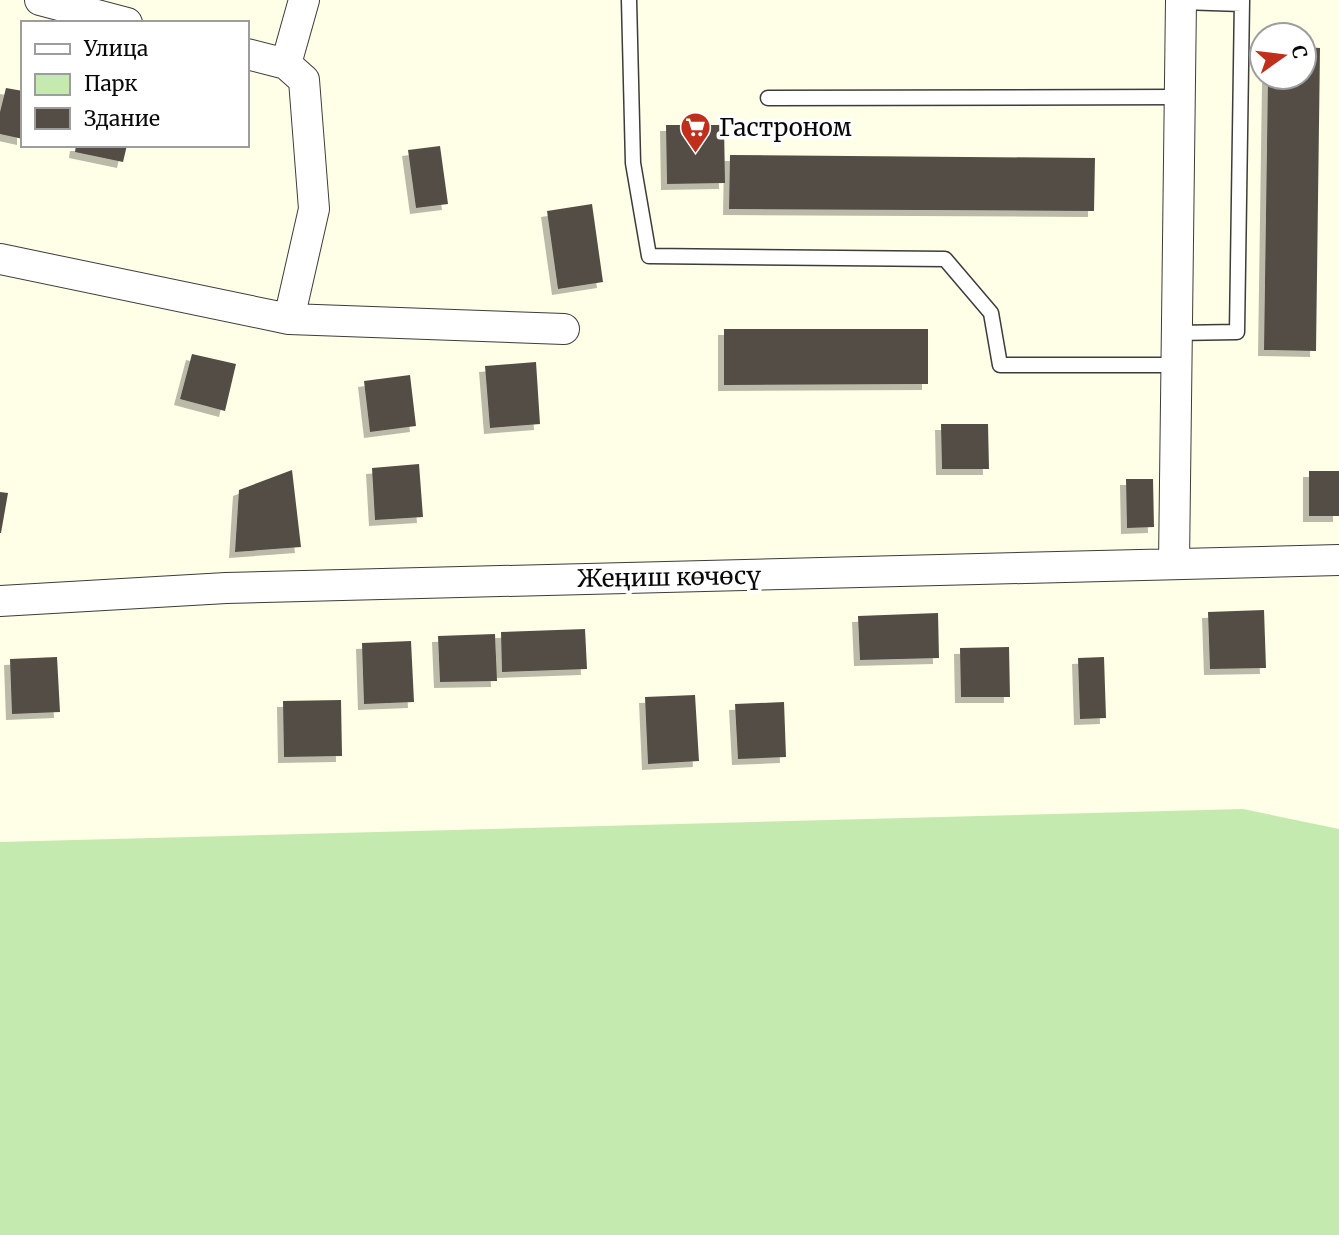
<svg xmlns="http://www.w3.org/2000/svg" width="1339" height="1235" font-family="Merriweather,serif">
	<defs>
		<filter id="shadow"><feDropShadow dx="-6" dy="6" stdDeviation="0" flood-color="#0004"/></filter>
	</defs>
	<rect width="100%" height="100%" fill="#fffee6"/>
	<path fill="#c4eaaf" d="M1243,809L1339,829V1235H0V842Z"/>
	<path fill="#534d45" filter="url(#shadow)" d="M1304,47L1320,48L1316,351L1264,350L1268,77H1304Z
		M6,88L23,91V139L0,134V112Z
		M666,125H724L725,183L667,184Z
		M76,145H127L123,162L75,152Z
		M440,146L448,204L416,208L408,150Z
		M730,155L1095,158L1094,211L729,209Z
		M592,204L603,282L558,289L547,211Z
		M724,329H928V384L724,385Z
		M192,354L236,364L225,411L180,399Z
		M536,362L540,424L490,428L485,366Z
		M410,375L416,426L370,432L364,381Z
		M941,424H988L989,469H942Z
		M419,464L423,517L375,520L372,468Z
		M292,470L301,547L235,552L239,490Z
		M1309,471H1339V516H1309Z
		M1126,479H1153L1154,527L1127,528Z
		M0,492L8,493L1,533H0Z
		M1264,610L1266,668L1210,669L1208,612Z
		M938,613L939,658L860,660L858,616Z
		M585,629L587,669L502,672L501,632Z
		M495,634L497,681L440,682L438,636Z
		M411,641L414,702L364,704L362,643Z
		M1009,647L1010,697H961L960,648Z
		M57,657L60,712L12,714L10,659Z
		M1104,657L1106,718L1080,719L1078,658Z
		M695,695L699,761L648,764L645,697Z
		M341,700L342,756L284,757L283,701Z
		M784,702L786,757L738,759L735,704Z"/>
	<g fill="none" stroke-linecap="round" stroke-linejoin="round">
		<defs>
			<path id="service" d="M629,0L633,163L649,256L945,259L991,313L1000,365H1174
				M1181,2L1242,4
				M768,98L1179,97
				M1175,333L1237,332L1242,0"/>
			<path id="minor" d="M40,0L127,23
				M304,0L286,64L304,80L314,209L289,319L564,329
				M247,54L286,64
				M0,259L289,319
				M1174,563L1181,0
				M0,601L226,588L1339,560"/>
		</defs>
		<use href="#service" stroke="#3c3c3c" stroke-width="17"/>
		<use href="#minor" stroke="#3c3c3c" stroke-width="32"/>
		<use href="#service" stroke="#fff" stroke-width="14"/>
		<use href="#minor" stroke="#fff" stroke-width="30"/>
	</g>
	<defs>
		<symbol id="supermarket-pin" viewBox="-11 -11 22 30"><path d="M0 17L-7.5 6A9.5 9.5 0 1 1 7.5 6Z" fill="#bf2f1c" stroke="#fff"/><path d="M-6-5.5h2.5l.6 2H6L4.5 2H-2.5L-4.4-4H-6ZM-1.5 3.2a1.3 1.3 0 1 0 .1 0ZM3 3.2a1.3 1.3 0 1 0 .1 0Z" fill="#fff"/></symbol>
	</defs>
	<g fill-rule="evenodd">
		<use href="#supermarket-pin" x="678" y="110" width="35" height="47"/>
	</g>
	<g text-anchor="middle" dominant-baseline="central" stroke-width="7" stroke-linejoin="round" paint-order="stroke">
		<g font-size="24" fill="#090909" stroke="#fff" text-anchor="start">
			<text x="719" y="127">Гастроном</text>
		</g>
		<g font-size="24" fill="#090909" stroke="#fff">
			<text transform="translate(669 577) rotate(-1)">Жеңиш көчөсү</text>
		</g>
	</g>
	<rect x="21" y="21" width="228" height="126" fill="#ffffff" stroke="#9d9d9d" stroke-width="2"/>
	<rect x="35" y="44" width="35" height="10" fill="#ffffff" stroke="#9d9d9d" stroke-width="2"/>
	<text x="84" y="56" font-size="21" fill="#090909">Улица</text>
	<rect x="35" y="74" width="35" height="21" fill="#c4eaaf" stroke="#9d9d9d" stroke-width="2"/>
	<text x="84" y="91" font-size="21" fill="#090909">Парк</text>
	<rect x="35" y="108" width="35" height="21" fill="#534d45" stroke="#9d9d9d" stroke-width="2"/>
	<text x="84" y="126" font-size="21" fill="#090909">Здание</text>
	<g transform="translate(1283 56) rotate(76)"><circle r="33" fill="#ffffff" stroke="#9d9d9d" stroke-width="2"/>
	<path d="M0-5L12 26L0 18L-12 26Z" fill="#bf2f1c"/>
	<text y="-10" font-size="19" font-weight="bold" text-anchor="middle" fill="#090909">С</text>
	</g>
</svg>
